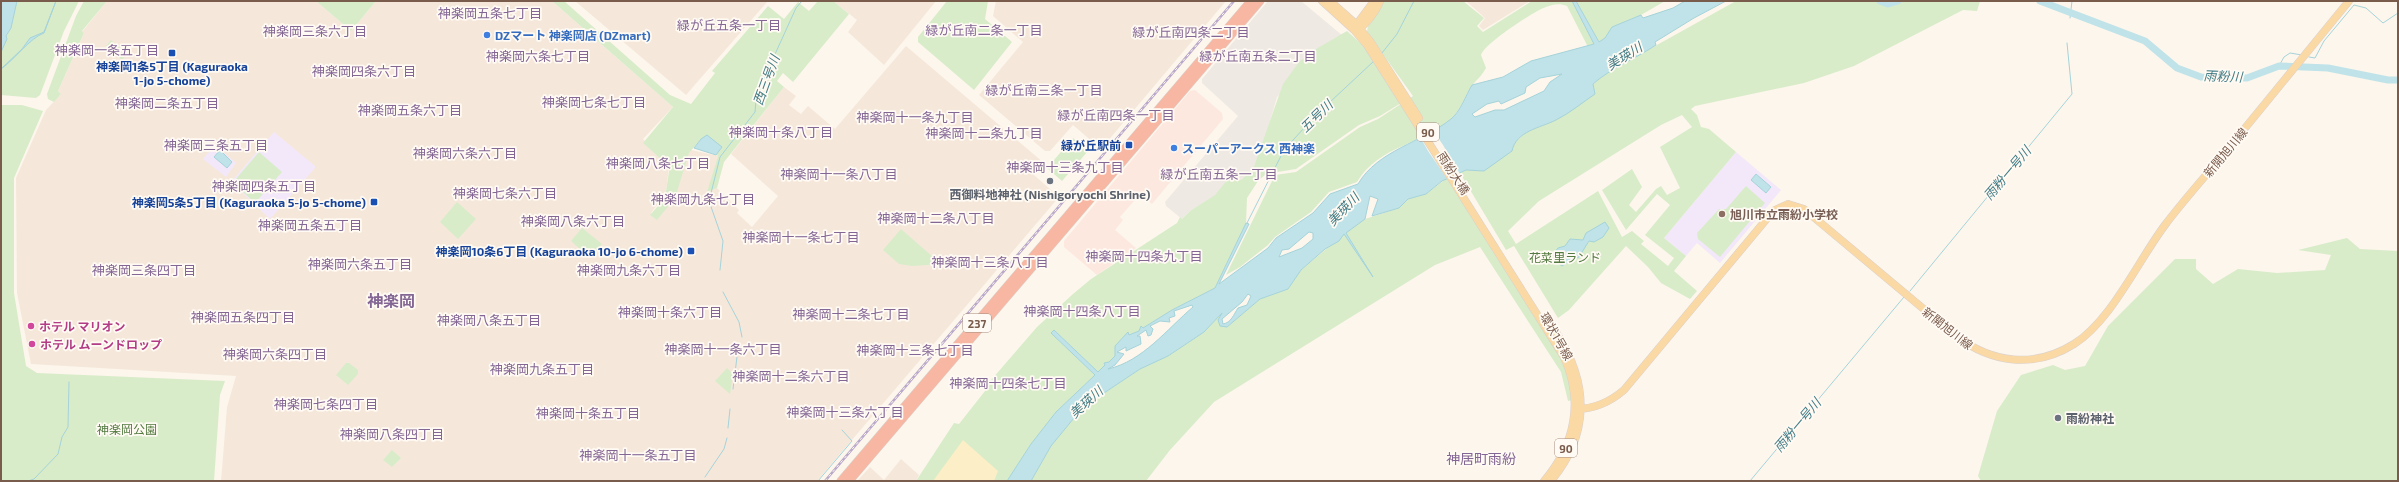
<svg xmlns="http://www.w3.org/2000/svg" width="2399" height="482" font-family="'Exo 2','Noto Sans JP',sans-serif">
	<rect width="100%" height="100%" fill="#fdf6ec"/>
	<path fill="#f5e8da" d="M107,1H316L351,31L376,1H552L673,107L643,139L669,166L666,193L651,213L656,218L687,149L718,156L708,192L717,188L739,210L737,213L752,227L778,196L731,154L784,87L796,96L789,105L801,114L808,106L835,129L906,46L1044,163L1034,175L1059,197L817,481H221L227,407L236,376L31,364L17,293L16,178L46,110L61,94L58,91L84,33L82,32Z
		M575,1H768L686,95Z
		M833,1H936L884,65L848,32L857,20Z
		M996,1H1226L1101,149L1073,125L1050,151H1045L979,95L1023,42L993,16Z
		M1466,1H1530L1483,30L1479,26L1485,18Z
		M901,459L919,475L916,481H857L870,467L884,480Z"/>
	<path fill="#fde8e0" d="M1195,90L1222,113L1223,119L1152,204L1140,194L1120,217L1123,220L1115,230L1136,248L1097,275L1064,247V241L1190,91Z"/>
	<path fill="#efe9e4" d="M1268,1H1301L1343,36L1333,39L1277,97L1267,132L1253,169L1241,180L1232,174L1216,195L1190,211L1182,219L1166,206L1165,202L1238,116L1202,83V79Z"/>
	<path fill="#f3e8fa" d="M274,132L315,166V168L270,219L231,182Z
		M215,145L236,163L226,177L203,159Z
		M1736,152L1781,190L1720,263L1697,243L1686,256L1664,238Z"/>
	<path fill="#d8ecc9" fill-rule="evenodd" d="M17,1H79L64,31L40,95L36,98L1,95V52L7,39L6,37L11,28Z
		M84,1H107L82,31L84,33L58,91L61,94L54,102L48,99L47,94L76,16Z
		M316,1H376L351,31Z
		M552,1H564L670,95L691,104L715,73L712,71L768,6L784,19L798,2L809,11L818,1H833L849,14L793,82L783,73L777,81L784,87L724,162L717,188L707,192L718,156L716,155L722,147L701,139L689,153L675,198L657,220L650,215L665,198L670,165L664,158L661,159L643,143L673,107Z
		M947,1H988L985,19L1012,42L974,90L918,42V37Z
		M1384,1H1463L1484,18L1477,26L1483,32L1532,1H1572L1595,44L1588,47L1567,6C1560,3 1553,4 1546,7C1534,11 1484,44 1481,55L1486,68C1482,76 1476,80 1471,87C1465,96 1460,110 1452,118C1423,145 1379,145 1357,182L1329,192L1311,212L1275,237L1268,245L1240,267L1226,275L1275,175L1296,172L1360,127L1378,119L1413,96L1367,32L1368,25Z
		M1576,1H1665L1641,15L1612,27L1605,38L1599,42Z
		M1736,1H1980L1977,11L1963,10L1854,66L1804,83L1695,106L1691,109L1697,115L1701,127L1709,129L1736,152L1664,238L1686,256L1674,271L1697,291L1690,299L1661,283L1648,267L1626,246L1569,310L1558,318L1514,246L1506,250L1460,173L1466,170L1484,171L1526,132L1557,119L1603,75ZM1682,115L1692,127L1660,147L1680,188L1667,195L1661,186L1656,189L1636,212L1629,205L1642,187L1632,169L1602,190L1626,230L1657,194L1670,205L1645,235L1674,258L1668,266L1641,244L1644,241L1632,231L1622,237L1598,191L1516,244L1508,231L1539,201L1661,125Z
		M1347,31L1366,48L1401,103L1380,116L1359,125L1296,169L1266,174L1258,181L1247,198L1246,223L1215,288L1172,310L1143,328L1141,326L1139,331L1129,335L1128,333L1115,346V356L1109,362L1104,363L1106,365L1098,372L1054,330L1051,333L1095,375L1056,412L1031,444L1007,481H916L954,423L959,424L985,391V387L1037,327L1073,294L1091,279L1177,223L1180,217L1182,219L1190,211L1215,195L1232,174L1241,180L1253,169L1283,84L1299,62L1316,49Z
		M111,40L127,54L122,60L106,46Z
		M1,105H22L43,111L14,178V293L26,366L37,373L225,381L220,395L214,481H1Z
		M1073,138L1088,151L1062,181L1047,168Z
		M259,152L282,172L255,203L234,184V181Z
		M1447,178L1566,366L1573,400L1568,401L1561,372L1480,247L1435,265L1214,402L1170,450L1146,481H1031L1051,446L1074,418L1092,401L1140,369L1168,356L1204,332L1224,311L1219,320L1227,327L1260,299L1288,289L1301,270L1356,224L1365,219L1399,208L1408,199L1426,194Z
		M1746,186L1765,203L1720,257L1698,239L1697,233L1719,209H1726Z
		M457,202L476,219L458,239L440,222Z
		M582,228L602,244L590,258L571,241Z
		M901,229L941,264L912,266L899,264L883,250Z
		M2347,238L2360,249L2398,251V481H1981L1978,476L1997,411L2021,375L2053,365L2065,370L2085,366L2108,326L2175,259H2196V269L2213,284L2238,269L2277,273L2325,270L2331,255L2298,250Z
		M346,363H349L358,370V374L348,385L336,375Z
		M727,368L733,374L730,394L715,381Z
		M392,450L401,458L392,467L383,460Z"/>
	<path fill="#fcefc7" d="M963,440L998,471L994,481H933Z"/>
	<path fill="#bfe3e8" stroke="#a5d3da" fill-rule="evenodd" d="M1,1H17L11,28L6,36L7,39L1,52Z
		M56,1L44,33C30,38 15,59 1,69L22,49L30,38L44,32Z
		M1572,1H1576L1599,42L1605,38L1612,27L1641,15L1643,18L1673,8L1685,1H1726L1694,18L1655,42L1656,45C1635,59 1611,68 1593,84L1595,94C1583,102 1570,113 1556,120C1540,128 1516,131 1512,151L1484,171L1466,170L1442,181L1426,194L1408,199L1399,208L1372,216L1378,199L1370,196L1365,219L1346,233L1373,277L1344,234L1339,241L1325,249L1301,270L1288,289L1260,299L1227,327L1220,326L1218,320L1222,313L1204,332L1168,356L1140,369L1092,401L1074,418L1051,446L1031,481H1007L1031,444L1056,412L1095,375L1051,333L1054,330L1098,372L1105,365L1104,363L1109,362L1115,356V346L1128,332L1129,335L1139,331L1141,326L1143,328L1172,310L1215,288L1246,223L1249,224L1219,284L1268,248L1276,238L1313,213L1330,194L1358,184C1378,150 1421,143 1451,119C1460,112 1466,95 1472,85L1503,77L1531,61L1594,44ZM1562,74L1550,82L1544,91L1504,110H1495L1475,117L1472,114L1487,104L1499,101L1501,104L1525,93L1526,87L1540,78ZM1309,232L1313,233V239L1302,248L1279,257L1282,250L1289,249ZM1248,294L1251,296L1247,305L1238,308C1234,314 1231,323 1223,324L1222,319L1242,302ZM1192,305L1193,307C1167,329 1143,361 1108,369L1115,365L1124,354L1117,352L1126,347V351L1141,344L1140,336H1137L1146,330L1148,336L1151,335L1153,329L1150,326L1160,321L1170,322L1169,318L1175,316L1174,311Z
		M707,135L722,147L716,155L694,148L701,139Z
		M220,150L232,162L227,168L214,157Z
		M1756,174L1771,187L1766,193L1751,180Z
		M1605,222L1609,228L1603,237L1594,242L1589,241L1579,257L1571,260L1562,266L1554,260V253L1558,248L1565,246L1570,239L1583,240L1586,233Z"/>
	<path fill="#fdf6ec" d="M1432,129L1443,145L1460,174L1448,180L1428,151L1419,135Z"/>
	<g fill="none" stroke-linecap="round" stroke-linejoin="round">
		<path stroke="#a5d3da" stroke-width="1" d="M2070,18L2072,1
			M1382,53L1397,34L1414,1
			M2309,57L2315,58L2324,41L2354,5L2366,8L2383,23L2398,13
			M2279,66L2284,57L2290,53L2302,55
			M1247,223L1284,150L1315,116L1374,61
			M720,270L723,241L709,201L720,157L755,112L756,100L761,85L796,8L802,1
			M1910,291L2072,94L2067,43
			M723,292L739,322L742,337
			M733,389L737,357
			M728,428L730,409
			M705,477L724,449L727,438
			M28,481L34,479L58,454L62,437L68,427L69,382
			M818,481L852,441L842,430
			M1750,481L1904,297"/>
		<path stroke="#bfe3e8" stroke-width="7" d="M1880,1L1888,4L1898,1
			M2040,1L2145,41L2177,68L2201,77L2247,78L2279,66L2328,68L2388,80H2398"/>
		<defs>
			<path id="major" d="M1322,1L1354,30L1367,45L1564,357C1584,401 1575,445 1544,481
				M1330,1L1356,24L1370,41L1419,118
				M1354,28L1374,1
				M1356,30C1365,27 1377,10 1380,1
				M1576,409C1594,409 1610,402 1624,390L1765,221L1773,211L1788,204L1804,209L1956,336C1992,363 2034,369 2074,344C2111,321 2138,261 2165,225C2183,201 2203,179 2223,155C2265,104 2307,53 2349,1
				M1551,481C1590,434 1589,384 1557,334"/>
			<path id="highway" d="M841,481L1251,1
				M849,481L1260,1"/>
		</defs>
		<use href="#major" stroke="#dad1cd" stroke-width="8"/>
		<use href="#highway" stroke="#dad1cd" stroke-width="9"/>
		<use href="#major" stroke="#fbd9a5" stroke-width="7"/>
		<use href="#highway" stroke="#f7b7a3" stroke-width="8"/>
		<defs>
			<path id="rail" d="M825,481L1234,1"/>
		</defs>
		<use href="#rail" stroke="#b9a8c9" stroke-width="2.5"/>
		<use href="#rail" stroke="#fffaf3" stroke-width="1" stroke-dasharray="3" stroke-linecap="butt"/>
	</g>
	<g fill="#3f7fe0" stroke="#fffaf3" stroke-width="1.5">
		<circle cx="487" cy="35" r="4"/>
		<circle cx="1174" cy="148" r="4"/>
	</g>
	<g fill="#1a4fb4" stroke="#fffaf3" stroke-width="1.5">
		<rect x="168" y="49" width="8" height="8" rx="2"/>
		<rect x="1125" y="141" width="8" height="8" rx="2"/>
		<rect x="370" y="198" width="8" height="8" rx="2"/>
		<rect x="687" y="247" width="8" height="8" rx="2"/>
	</g>
	<g fill="#6b7280" stroke="#fffaf3" stroke-width="1.5">
		<circle cx="1050" cy="181" r="4"/>
		<circle cx="2058" cy="418" r="4"/>
	</g>
	<circle fill="#8d6e63" stroke="#fffaf3" stroke-width="1.5" cx="1722" cy="214" r="4"/>
	<g fill="#d1479c" stroke="#fffaf3" stroke-width="1.5">
		<circle cx="31" cy="326" r="4"/>
		<circle cx="32" cy="344" r="4"/>
	</g>
	<g text-anchor="middle" dominant-baseline="central" stroke-width="3.5" stroke-linejoin="round" paint-order="stroke">
		<g fill="#fffaf3" stroke="#a28b7f" stroke-width="1">
			<rect x="1417" y="123" width="22" height="18" rx="3"/>
			<rect x="963" y="314" width="28" height="18" rx="3"/>
			<rect x="1555" y="439" width="22" height="18" rx="3"/>
		</g>
		<g font-size="11" font-weight="bold" fill="#7a5c4d">
			<text x="1428" y="132">90</text>
			<text x="977" y="323">237</text>
			<text x="1566" y="448">90</text>
		</g>
		<g font-size="12" font-weight="bold" fill="#366cbe" stroke="#fffaf3" text-anchor="start">
			<text x="495" y="35">DZマート 神楽岡店 (DZmart)</text>
			<text x="1182" y="148">スーパーアークス 西神楽</text>
		</g>
		<g font-size="12" font-weight="bold" fill="#164399" stroke="#fffaf3" text-anchor="end">
			<text x="172" y="66" text-anchor="middle">神楽岡1条5丁目 (Kaguraoka<tspan x="172" dy="14">1-jo 5-chome)</tspan></text>
			<text x="1121" y="145">緑が丘駅前</text>
			<text x="366" y="202">神楽岡5条5丁目 (Kaguraoka 5-jo 5-chome)</text>
			<text x="683" y="251">神楽岡10条6丁目 (Kaguraoka 10-jo 6-chome)</text>
		</g>
		<g font-size="12" fill="#7a5c4d" stroke="#fffaf3">
			<text transform="translate(2225 152) rotate(-50)">新開旭川線</text>
			<text transform="translate(1454 173) rotate(57)">雨紛大橋</text>
			<text transform="translate(1948 328) rotate(38)">新開旭川線</text>
			<text transform="translate(1557 336) rotate(60)">環状1号線</text>
		</g>
		<g font-size="12" font-weight="bold" fill="#5b616d" stroke="#fffaf3">
			<text x="1050" y="194">西御料地神社 (Nishigoryochi Shrine)</text>
			<text x="2066" y="418" text-anchor="start">雨紛神社</text>
		</g>
		<g font-size="12" font-weight="bold" fill="#785e54" stroke="#fffaf3" text-anchor="start">
			<text x="1730" y="214">旭川市立雨紛小学校</text>
		</g>
		<g font-size="12" fill="#537a41" stroke="#fffaf3">
			<text x="1565" y="257">花菜里ランド</text>
			<text x="127" y="429">神楽岡公園</text>
		</g>
		<g font-size="12" font-weight="bold" fill="#b23c85" stroke="#fffaf3" text-anchor="start">
			<text x="39" y="326">ホテル マリオン</text>
			<text x="40" y="344">ホテル ムーンドロップ</text>
		</g>
		<g font-size="13" fill="#846695" stroke="#fffaf3">
			<text x="490" y="13">神楽岡五条七丁目</text>
			<text x="729" y="25">緑が丘五条一丁目</text>
			<text x="984" y="30">緑が丘南二条一丁目</text>
			<text x="315" y="31">神楽岡三条六丁目</text>
			<text x="1191" y="32">緑が丘南四条二丁目</text>
			<text x="107" y="50">神楽岡一条五丁目</text>
			<text x="538" y="56">神楽岡六条七丁目</text>
			<text x="1258" y="56">緑が丘南五条二丁目</text>
			<text x="364" y="71">神楽岡四条六丁目</text>
			<text x="1044" y="90">緑が丘南三条一丁目</text>
			<text x="594" y="102">神楽岡七条七丁目</text>
			<text x="167" y="103">神楽岡二条五丁目</text>
			<text x="410" y="110">神楽岡五条六丁目</text>
			<text x="1116" y="115">緑が丘南四条一丁目</text>
			<text x="915" y="117">神楽岡十一条九丁目</text>
			<text x="781" y="132">神楽岡十条八丁目</text>
			<text x="984" y="133">神楽岡十二条九丁目</text>
			<text x="216" y="145">神楽岡三条五丁目</text>
			<text x="465" y="153">神楽岡六条六丁目</text>
			<text x="658" y="163">神楽岡八条七丁目</text>
			<text x="1065" y="167">神楽岡十三条九丁目</text>
			<text x="839" y="174">神楽岡十一条八丁目</text>
			<text x="1219" y="174">緑が丘南五条一丁目</text>
			<text x="264" y="186">神楽岡四条五丁目</text>
			<text x="505" y="193">神楽岡七条六丁目</text>
			<text x="703" y="199">神楽岡九条七丁目</text>
			<text x="936" y="218">神楽岡十二条八丁目</text>
			<text x="573" y="221">神楽岡八条六丁目</text>
			<text x="310" y="225">神楽岡五条五丁目</text>
			<text x="801" y="237">神楽岡十一条七丁目</text>
			<text x="1144" y="256">神楽岡十四条九丁目</text>
			<text x="990" y="262">神楽岡十三条八丁目</text>
			<text x="360" y="264">神楽岡六条五丁目</text>
			<text x="144" y="270">神楽岡三条四丁目</text>
			<text x="629" y="270">神楽岡九条六丁目</text>
			<text x="1082" y="311">神楽岡十四条八丁目</text>
			<text x="670" y="312">神楽岡十条六丁目</text>
			<text x="851" y="314">神楽岡十二条七丁目</text>
			<text x="243" y="317">神楽岡五条四丁目</text>
			<text x="489" y="320">神楽岡八条五丁目</text>
			<text x="723" y="349">神楽岡十一条六丁目</text>
			<text x="915" y="350">神楽岡十三条七丁目</text>
			<text x="275" y="354">神楽岡六条四丁目</text>
			<text x="542" y="369">神楽岡九条五丁目</text>
			<text x="791" y="376">神楽岡十二条六丁目</text>
			<text x="1008" y="383">神楽岡十四条七丁目</text>
			<text x="326" y="404">神楽岡七条四丁目</text>
			<text x="845" y="412">神楽岡十三条六丁目</text>
			<text x="588" y="413">神楽岡十条五丁目</text>
			<text x="392" y="434">神楽岡八条四丁目</text>
			<text x="638" y="455">神楽岡十一条五丁目</text>
		</g>
		<g font-size="13" font-style="italic" fill="#437c86" stroke="#fffaf3">
			<text transform="translate(1624 56) rotate(-32)">美瑛川</text>
			<text transform="translate(2223 76) rotate(2)">雨粉川</text>
			<text transform="translate(766 80) rotate(-70)">西三号川</text>
			<text transform="translate(1316 116) rotate(-44)">五号川</text>
			<text transform="translate(2007 173) rotate(-50)">雨粉一号川</text>
			<text transform="translate(1343 209) rotate(-46)">美瑛川</text>
			<text transform="translate(1086 402) rotate(-42)">美瑛川</text>
			<text transform="translate(1797 425) rotate(-50)">雨粉一号川</text>
		</g>
		<g font-size="14" fill="#846695" stroke="#fffaf3">
			<text x="1481" y="458">神居町雨紛</text>
		</g>
		<g font-size="16" font-weight="bold" fill="#846695" stroke="#fffaf3">
			<text x="391" y="300">神楽岡</text>
		</g>
	</g>
	<rect width="2399" height="482" fill="none" stroke="#7a5c4d" stroke-width="4"/>
</svg>
